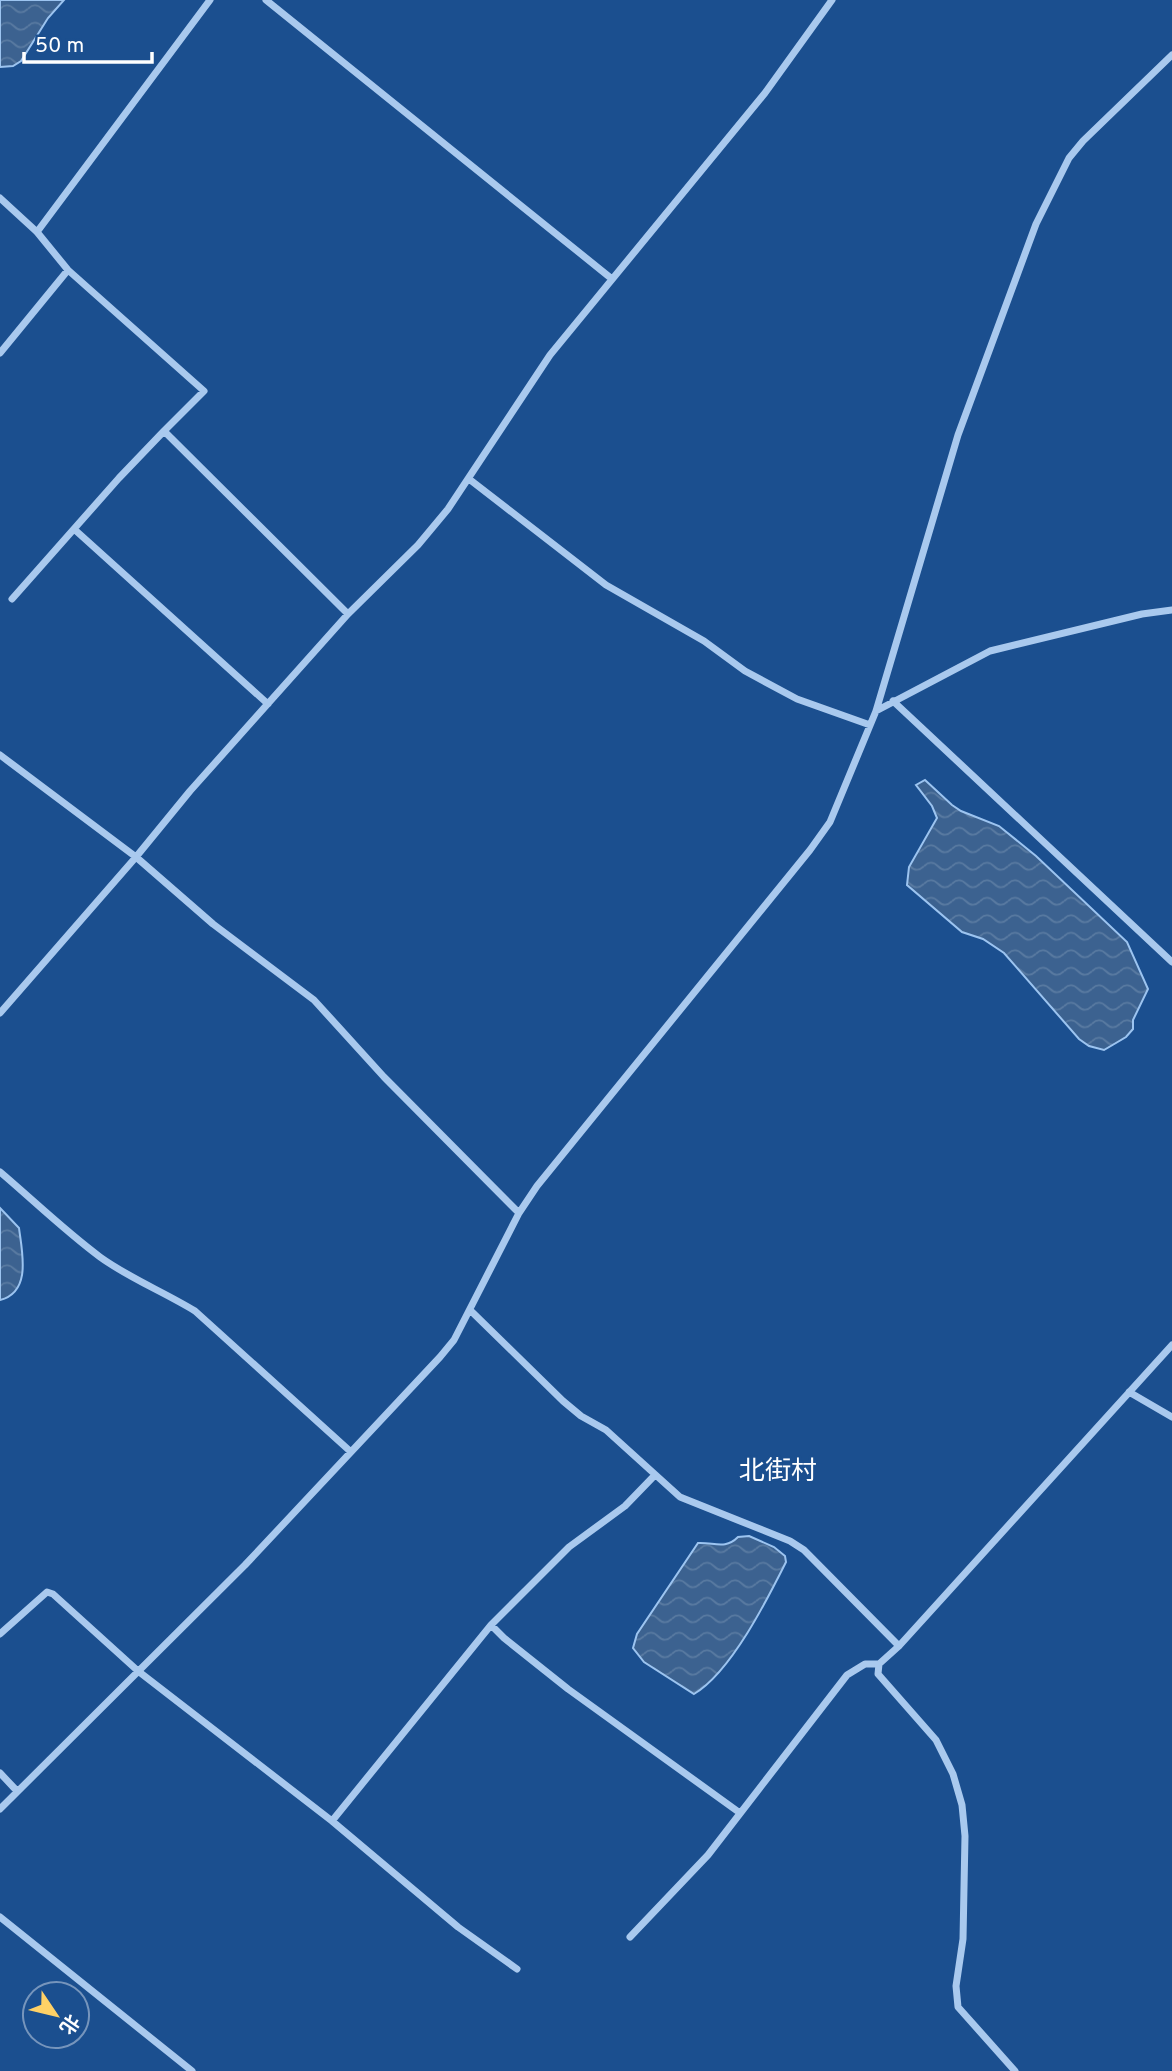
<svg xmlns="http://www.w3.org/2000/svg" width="1172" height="2071" font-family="Overpass,'Noto Sans SC',sans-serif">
	<defs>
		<pattern id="water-waves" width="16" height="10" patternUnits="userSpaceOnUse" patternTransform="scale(1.75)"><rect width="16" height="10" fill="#3c6290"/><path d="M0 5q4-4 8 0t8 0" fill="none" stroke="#597aa1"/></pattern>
	</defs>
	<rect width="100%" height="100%" fill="#1b4f8f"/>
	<path fill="url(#water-waves)" stroke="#9cc4f0" stroke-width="2" d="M0,0H64L48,18L21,61L13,66L0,67Z
		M925,780L952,805L961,811L999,826L1036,856L1127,942L1148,989L1133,1020V1029L1126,1037L1104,1050L1089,1046L1079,1039L1004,953L983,939L962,932L907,885L909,867L937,818L932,806L916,785Z
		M0,1208L19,1228C22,1252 32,1292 0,1300Z
		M749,1536L774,1547L785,1556L786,1562C767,1600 731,1672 694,1694L644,1662L633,1648L637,1634L698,1543C714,1542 725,1550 738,1537Z"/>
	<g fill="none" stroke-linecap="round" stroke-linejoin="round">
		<path stroke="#a9c9ee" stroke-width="7" d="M266,0L612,279
			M0,198L37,232L68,270L204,391L164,431L348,614
			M37,232L210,0
			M0,353L68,270
			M469,479L606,585L704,641L745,671L797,699L870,725
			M74,529L268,704
			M12,599L119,478L164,431
			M893,701L1172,962
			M876,711L990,651L1142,614L1172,610
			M0,755L136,857L213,924L314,1000L384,1077L519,1213
			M0,1013L136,857L190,791L348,614L418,545L448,509L550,355L765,93L832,0
			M0,1172C33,1200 65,1231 100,1257C129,1278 164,1292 195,1311L351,1452
			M470,1310L563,1401L581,1416L606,1430L680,1497L790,1541L804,1550L899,1646
			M1129,1392L1172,1417
			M491,1625L504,1638L568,1689L740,1813
			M0,1634L47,1592L53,1594L138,1671L332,1821L458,1927L517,1969
			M0,1773L17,1791
			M0,1809L245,1565L440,1357L454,1340L519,1213L537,1186L810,850L830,822L876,711L958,435L1036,224L1069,158L1083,141L1172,55
			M332,1821L491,1625L569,1547L625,1506L655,1475
			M0,1917L192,2071
			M630,1937L708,1855L847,1675L865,1664H879
			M1015,2071L958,2007L956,1986L963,1939L965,1836L962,1805L953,1774L936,1740L878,1674L879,1664L899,1646L1172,1345"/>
	</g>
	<g text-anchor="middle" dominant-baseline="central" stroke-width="5" stroke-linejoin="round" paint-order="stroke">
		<g font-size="26" fill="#fff" stroke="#1b4f8f">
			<text x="778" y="1472">北街村</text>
		</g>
	</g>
	<g transform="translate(56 2015) rotate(125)"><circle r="33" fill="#1b4f8f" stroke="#7695bc" stroke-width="2"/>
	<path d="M0-5L12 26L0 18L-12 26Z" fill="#ffd166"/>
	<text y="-10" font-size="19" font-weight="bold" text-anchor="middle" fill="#ffffff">北</text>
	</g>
	<path d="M24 52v10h128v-10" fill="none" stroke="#ffffff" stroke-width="3.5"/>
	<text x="35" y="52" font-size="21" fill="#ffffff" stroke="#1b4f8f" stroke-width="5" paint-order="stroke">50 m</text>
</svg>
